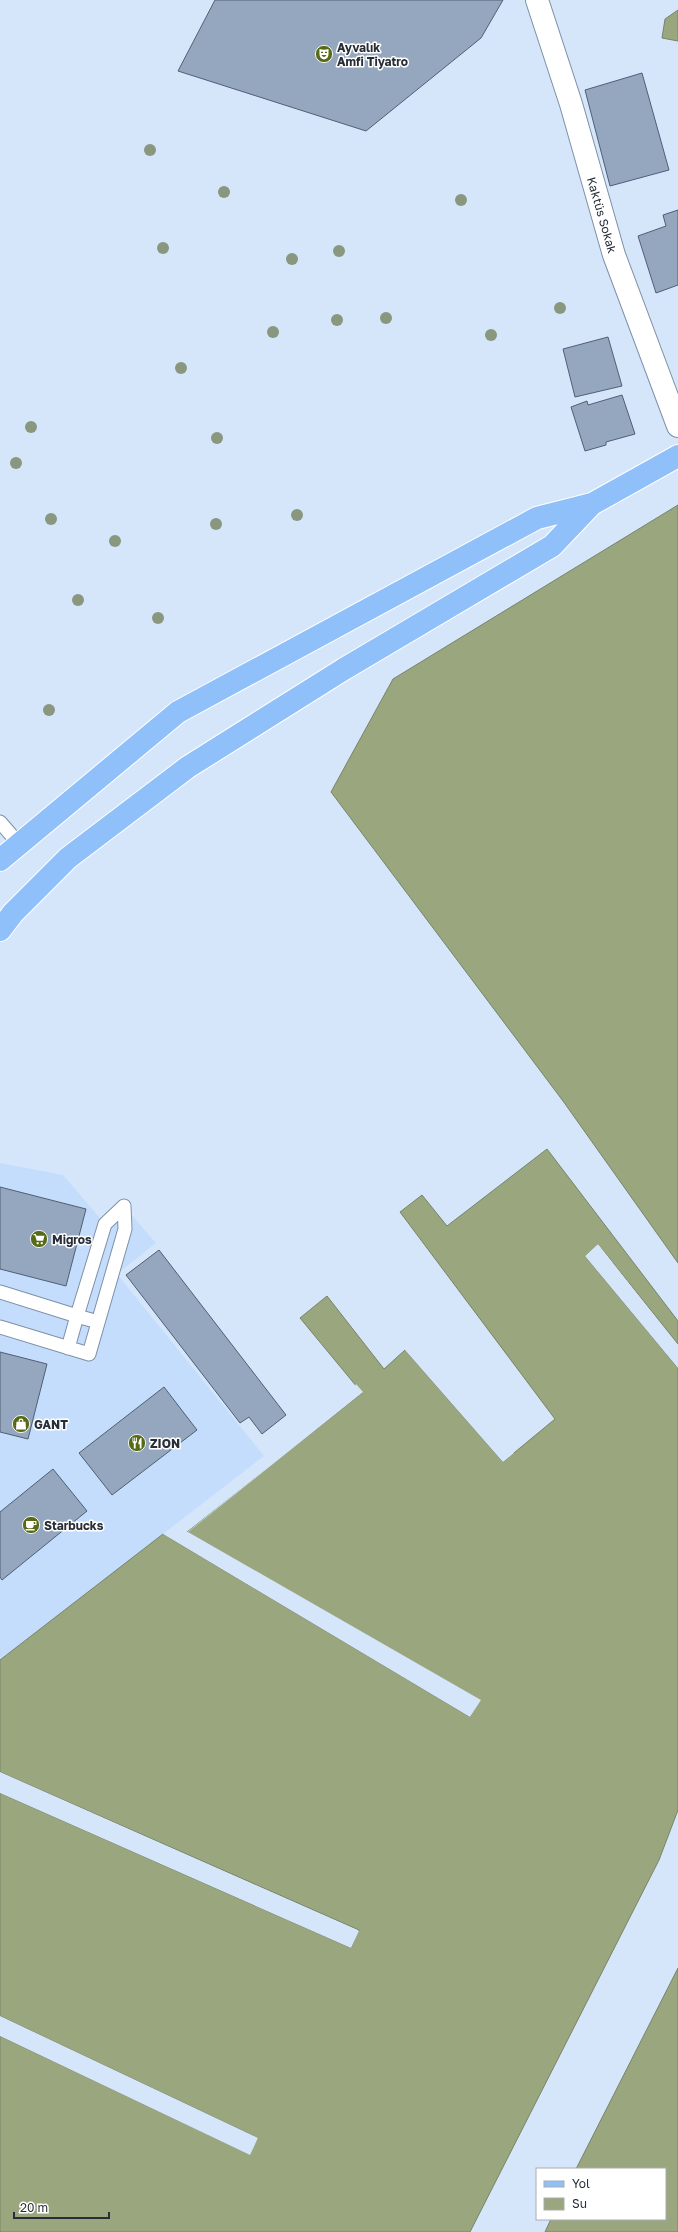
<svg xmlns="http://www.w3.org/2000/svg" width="678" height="2232" font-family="'Golos Text',sans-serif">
	<rect width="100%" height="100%" fill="#d6e6fa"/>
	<path fill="#c5ddfc" d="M0,1163L63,1175L105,1224L124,1206L156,1243L117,1274L264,1456L0,1660Z"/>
	<path fill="#9aa77e" stroke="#788369" d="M678,10V41L662,38L665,19Z
		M678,505V1263L563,1101L331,792L393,679Z
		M547,1149L678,1321V1344L598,1244L585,1256L678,1368V1810L659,1860L470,2232H0V2036L249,2154L258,2138L0,2016V1793L351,1948L359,1930L0,1772V1660L163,1534L470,1717L480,1700L187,1532L362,1393L300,1318L327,1296L384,1369L405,1350L503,1462L555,1419L400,1212L422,1195L447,1226Z
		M678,1968V2232H545L551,2219H665V2169H576Z"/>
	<path fill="#d6e6fa" d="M598,1244L678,1346L597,1247L587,1256L678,1365V1368L585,1256Z
		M407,1349L503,1459L512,1452L514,1453L503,1462L405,1350Z
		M356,1384L363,1392L188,1532L481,1700L470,1717L163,1534L165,1533L470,1715L478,1701L186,1533L360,1392L355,1386Z
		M0,1772L359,1931L351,1948L0,1793V1791L350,1946L357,1932L0,1774Z
		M0,2016L258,2138L250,2155L0,2036V2034L249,2152L255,2139L0,2018Z"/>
	<path fill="#95a7bf" stroke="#4f5f74" d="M215,0H503L481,38L366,131L178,71Z
		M642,73L669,170L610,186L585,90Z
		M678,210V285L656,293L638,236L666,226L663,215Z
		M608,337L622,386L575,397L563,349Z
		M622,395L635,434L606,442V445L585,451L571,407L587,401L588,405Z
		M0,1187L86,1209L66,1286L0,1269Z
		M159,1250L286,1415L262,1434L249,1417L240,1423L126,1275Z
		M0,1352L47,1364L28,1439L0,1432Z
		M164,1387L197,1430L112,1495L79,1453Z
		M53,1469L87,1511L2,1580L0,1577V1512Z"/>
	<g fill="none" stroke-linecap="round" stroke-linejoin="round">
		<defs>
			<path id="lane" d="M0,822L19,844
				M0,1292L77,1316L105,1224L124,1206
				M0,1327L89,1354L125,1229L124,1206
				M68,1348L77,1316L98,1322"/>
			<path id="street" d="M537,0L571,104L614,255L678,426"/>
			<path id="primary" d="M0,860L178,712L537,518L592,504L678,456
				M0,930L13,913L68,858L188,767L344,669L552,546L592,504"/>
		</defs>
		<use href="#lane" stroke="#7e90a7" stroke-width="15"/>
		<use href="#street" stroke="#7e90a7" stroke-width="24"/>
		<use href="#primary" stroke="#fff" stroke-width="24"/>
		<use href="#lane" stroke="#fff" stroke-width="13"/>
		<use href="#street" stroke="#fff" stroke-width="22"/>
		<use href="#primary" stroke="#90c0fa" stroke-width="22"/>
	</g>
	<g fill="#88977e">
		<circle cx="150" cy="150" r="6"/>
		<circle cx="224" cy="192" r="6"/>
		<circle cx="461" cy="200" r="6"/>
		<circle cx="163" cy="248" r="6"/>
		<circle cx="339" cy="251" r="6"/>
		<circle cx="292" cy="259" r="6"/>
		<circle cx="560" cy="308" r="6"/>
		<circle cx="386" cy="318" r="6"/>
		<circle cx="337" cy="320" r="6"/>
		<circle cx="273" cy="332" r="6"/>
		<circle cx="491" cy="335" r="6"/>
		<circle cx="181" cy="368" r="6"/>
		<circle cx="31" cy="427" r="6"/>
		<circle cx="217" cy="438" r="6"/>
		<circle cx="16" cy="463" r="6"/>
		<circle cx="297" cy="515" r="6"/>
		<circle cx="51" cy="519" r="6"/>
		<circle cx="216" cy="524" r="6"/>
		<circle cx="115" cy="541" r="6"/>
		<circle cx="78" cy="600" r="6"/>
		<circle cx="158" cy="618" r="6"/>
		<circle cx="49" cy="710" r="6"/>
	</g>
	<defs>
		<symbol id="theatre-disc" viewBox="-11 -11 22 22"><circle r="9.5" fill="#576a17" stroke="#fff"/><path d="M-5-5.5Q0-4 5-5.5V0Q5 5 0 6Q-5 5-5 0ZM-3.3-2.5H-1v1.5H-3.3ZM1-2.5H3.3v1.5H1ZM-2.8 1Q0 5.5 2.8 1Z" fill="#fff"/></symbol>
		<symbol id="supermarket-disc" viewBox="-11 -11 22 22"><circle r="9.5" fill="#576a17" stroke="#fff"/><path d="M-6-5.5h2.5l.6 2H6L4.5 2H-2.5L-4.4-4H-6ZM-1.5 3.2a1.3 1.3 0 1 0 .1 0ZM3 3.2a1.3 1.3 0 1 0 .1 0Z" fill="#fff"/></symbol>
		<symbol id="shop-disc" viewBox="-11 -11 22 22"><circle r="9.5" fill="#576a17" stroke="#fff"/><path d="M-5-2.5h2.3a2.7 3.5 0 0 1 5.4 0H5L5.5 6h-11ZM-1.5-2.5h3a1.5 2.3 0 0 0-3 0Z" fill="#fff"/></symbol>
		<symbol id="restaurant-disc" viewBox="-11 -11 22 22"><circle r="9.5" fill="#576a17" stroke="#fff"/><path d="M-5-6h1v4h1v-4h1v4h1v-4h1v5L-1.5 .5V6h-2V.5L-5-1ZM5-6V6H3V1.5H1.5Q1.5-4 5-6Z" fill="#fff"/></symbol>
		<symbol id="cafe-disc" viewBox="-11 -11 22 22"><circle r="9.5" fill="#576a17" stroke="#fff"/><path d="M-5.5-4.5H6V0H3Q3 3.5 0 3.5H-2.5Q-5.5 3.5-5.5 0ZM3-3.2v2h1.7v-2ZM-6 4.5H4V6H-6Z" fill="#fff"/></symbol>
	</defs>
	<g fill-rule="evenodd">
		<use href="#theatre-disc" x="314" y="44" width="20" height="20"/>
		<use href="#supermarket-disc" x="29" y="1229" width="20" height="20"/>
		<use href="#shop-disc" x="11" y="1414" width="20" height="20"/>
		<use href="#restaurant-disc" x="127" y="1433" width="20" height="20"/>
		<use href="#cafe-disc" x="21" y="1515" width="20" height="20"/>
	</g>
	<g text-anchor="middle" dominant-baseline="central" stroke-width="3" stroke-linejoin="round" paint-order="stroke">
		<g font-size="12" font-weight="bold" fill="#272e38" stroke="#fff" text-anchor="start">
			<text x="337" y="47">Ayvalık<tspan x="337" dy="14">Amfi Tiyatro</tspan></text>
			<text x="52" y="1239">Migros</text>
			<text x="34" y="1424">GANT</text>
			<text x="150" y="1443">ZION</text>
			<text x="44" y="1525">Starbucks</text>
		</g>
		<g font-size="12" fill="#272e38" stroke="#fff">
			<text transform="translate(602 215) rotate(74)">Kaktüs Sokak</text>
		</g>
	</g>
	<rect x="536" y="2168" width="130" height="52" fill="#ffffff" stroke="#a9abaf"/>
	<rect x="544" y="2181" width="20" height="6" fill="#90c0fa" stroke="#a9abaf"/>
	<text x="572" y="2188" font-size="12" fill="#272e38">Yol</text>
	<rect x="544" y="2198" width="20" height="12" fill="#9aa77e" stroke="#a9abaf"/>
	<text x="572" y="2208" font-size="12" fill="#272e38">Su</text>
	<path d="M14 2212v6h95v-6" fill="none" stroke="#272e38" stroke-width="2"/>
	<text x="20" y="2212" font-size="12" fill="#272e38" stroke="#ffffff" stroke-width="3" paint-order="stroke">20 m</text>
</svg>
